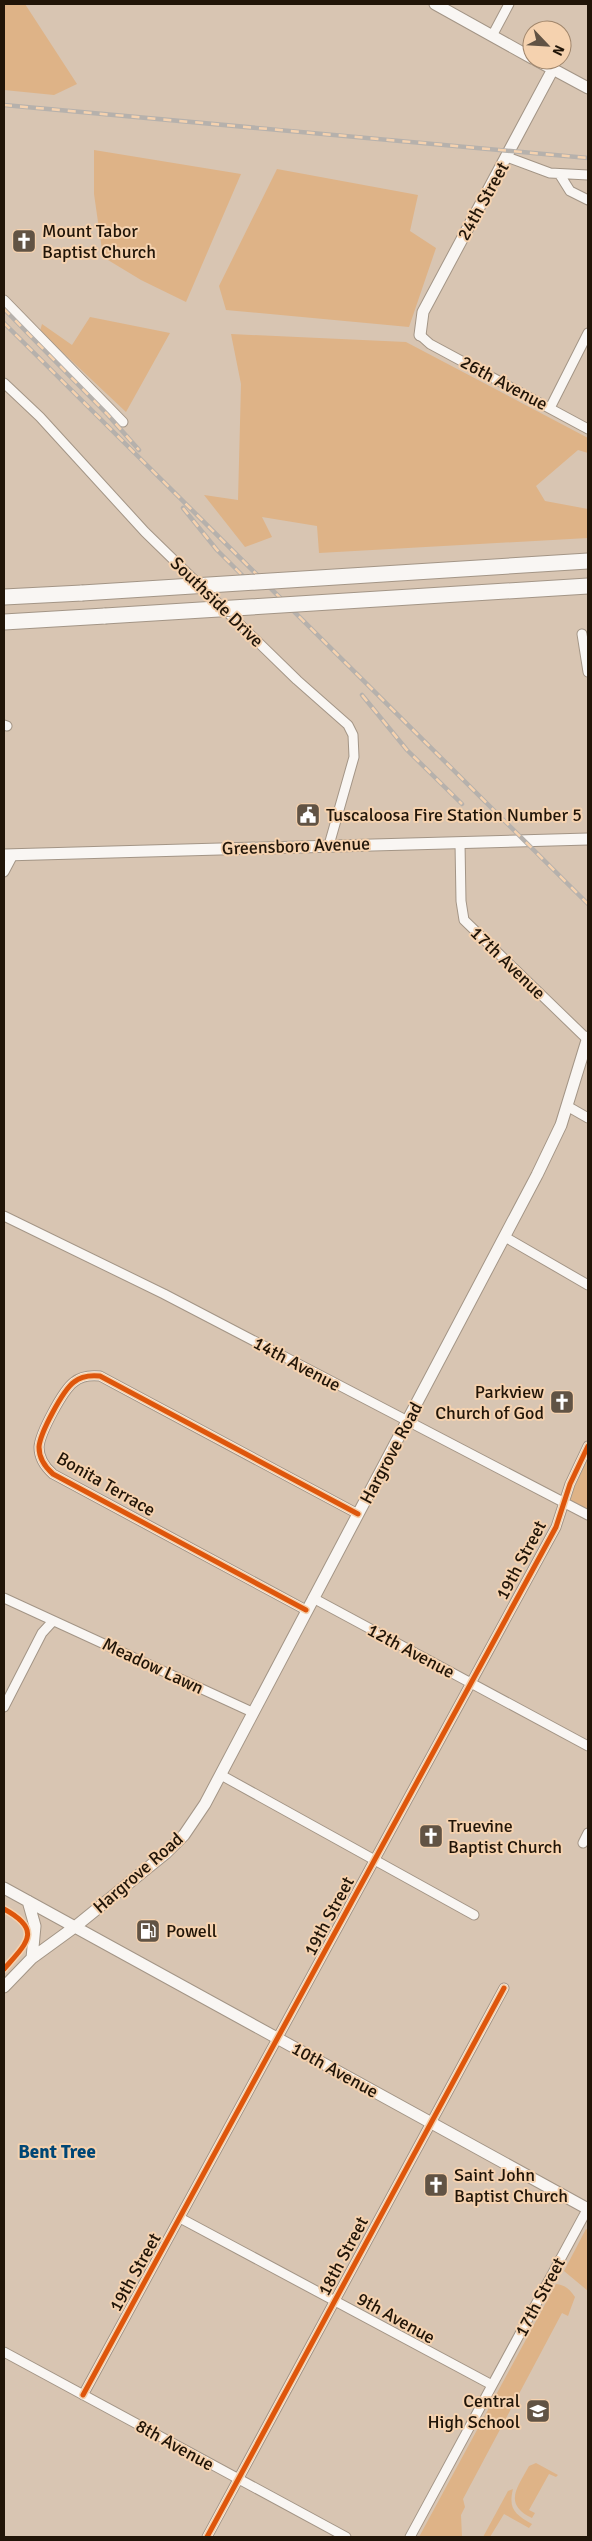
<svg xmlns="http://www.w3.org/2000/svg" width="592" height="2541" font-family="Signika,sans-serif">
	<rect width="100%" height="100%" fill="#d8c5b2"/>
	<path fill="#deb387" d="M4,4H25L77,84L54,95L4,90Z
		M94,150L241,174L186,302L141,280L103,257L94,194Z
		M277,169L418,195L410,231L436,248L409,327L226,310L219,286Z
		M90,317L170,333L126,412L40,331L42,324L72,345Z
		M231,334L406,342L588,438V453L578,450L536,486L545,501L588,509V538L319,553L317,526L262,517L272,537L245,547L204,495L238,500L241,384Z
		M588,1446V1515L563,1502Z
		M586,2229L588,2230V2291L564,2271Z
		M556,2284C566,2285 570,2290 575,2297L568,2316L562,2313L463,2499L465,2507L461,2515L462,2537H419Z
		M536,2463L558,2475L556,2477L549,2474L529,2510L535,2513L532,2518C503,2504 517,2488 529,2466Z
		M513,2489C508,2509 515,2514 532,2524L529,2528L504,2514L490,2537H483L508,2491Z"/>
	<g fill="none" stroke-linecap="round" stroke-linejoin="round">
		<defs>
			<path id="street" d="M492,36L509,4
				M507,157L550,173L588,175
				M560,175L570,191L588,200
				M4,300L123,422
				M420,335L430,344L588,429
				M4,383L40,417L145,532L297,680L348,725L353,735L354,757L329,845
				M550,408L588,333
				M582,634L588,672
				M4,725L7,726
				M460,843L461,901L464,920L587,1039
				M4,872L13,855
				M567,1106L588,1118
				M4,1216L164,1294L588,1515
				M505,1237L588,1285
				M4,1598L252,1712
				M313,1598L588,1746
				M306,1610L53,1474C45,1467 39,1458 39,1447C40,1433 63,1390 74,1382C81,1376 90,1375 100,1376L358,1514
				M4,1707L42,1633L53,1621
				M221,1775L474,1915
				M583,1843L588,1833
				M180,2218L492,2385
				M4,2352L346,2537
				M83,2395L556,1527L570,1484L588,1446
				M207,2537L504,1988
				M410,2537L588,2208"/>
			<path id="secondary" d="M435,4L532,58
				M536,60L588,88
				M420,335L423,312L553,69
				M4,855L588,839
				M4,1888L588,2209
				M28,1901L35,1926L32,1958
				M4,1987L32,1958L76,1926L166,1853L184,1835L205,1804L537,1175L561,1125L588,1037"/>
			<path id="highway" d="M4,597L82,593
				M4,622L105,616"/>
		</defs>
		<use href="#street" stroke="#a39586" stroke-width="11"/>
		<use href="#secondary" stroke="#a39586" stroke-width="13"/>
		<use href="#highway" stroke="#a39586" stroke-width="17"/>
		<use href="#street" stroke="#f9f6f3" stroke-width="9"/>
		<use href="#secondary" stroke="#f9f6f3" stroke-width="11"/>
		<use href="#highway" stroke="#f9f6f3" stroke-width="15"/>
		<defs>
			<path id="rail" d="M4,105L588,158
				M4,309L107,414L139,450
				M4,323L588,904
				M183,508L217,550L247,580
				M362,695L407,750L462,804"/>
		</defs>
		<use href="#rail" stroke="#b6b1ac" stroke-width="4.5"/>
		<use href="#rail" stroke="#f5d2af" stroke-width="2.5" stroke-dasharray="8" stroke-linecap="butt"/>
		<defs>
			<path id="highway-bridge" d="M82,593L588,561
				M105,616L588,586"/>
		</defs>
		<use href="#highway-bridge" stroke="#a39586" stroke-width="17" stroke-linecap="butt"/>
		<use href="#highway-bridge" stroke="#f9f6f3" stroke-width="15"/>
		<defs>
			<path id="cycleway" d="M306,1610L53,1474C45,1467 39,1458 39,1447C40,1433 63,1390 74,1382C81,1376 90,1375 100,1376L358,1514
				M4,1909C43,1930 27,1943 4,1969
				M83,2395L556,1527L570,1484L588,1446
				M207,2537L504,1988"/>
		</defs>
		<use href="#cycleway" stroke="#f5d2af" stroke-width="8"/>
		<use href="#cycleway" stroke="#de560c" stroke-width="5"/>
	</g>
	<defs>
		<symbol id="church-square" viewBox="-11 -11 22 22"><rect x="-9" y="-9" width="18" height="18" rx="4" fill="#615344" stroke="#f5d2af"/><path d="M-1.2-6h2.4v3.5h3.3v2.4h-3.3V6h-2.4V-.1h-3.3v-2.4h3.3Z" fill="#fff"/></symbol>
		<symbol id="civic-square" viewBox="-11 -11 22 22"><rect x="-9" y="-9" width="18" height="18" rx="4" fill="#615344" stroke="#f5d2af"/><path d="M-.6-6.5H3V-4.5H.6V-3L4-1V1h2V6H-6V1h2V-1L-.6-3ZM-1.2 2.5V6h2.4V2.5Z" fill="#fff"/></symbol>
		<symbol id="fuel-square" viewBox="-11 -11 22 22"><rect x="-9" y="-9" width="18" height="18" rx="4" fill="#615344" stroke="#f5d2af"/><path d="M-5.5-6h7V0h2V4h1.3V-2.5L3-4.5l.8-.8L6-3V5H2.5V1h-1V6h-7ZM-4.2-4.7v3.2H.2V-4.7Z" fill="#fff"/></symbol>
		<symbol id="school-square" viewBox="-11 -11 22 22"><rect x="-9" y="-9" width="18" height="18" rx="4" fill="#615344" stroke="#f5d2af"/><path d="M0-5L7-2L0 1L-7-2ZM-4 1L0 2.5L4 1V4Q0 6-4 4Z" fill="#fff"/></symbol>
	</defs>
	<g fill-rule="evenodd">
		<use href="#church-square" x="10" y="227" width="28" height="28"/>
		<use href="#civic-square" x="294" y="801" width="28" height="28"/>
		<use href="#church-square" x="548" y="1388" width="28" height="28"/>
		<use href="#church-square" x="417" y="1822" width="28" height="28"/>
		<use href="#fuel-square" x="134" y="1917" width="28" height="28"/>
		<use href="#church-square" x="422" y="2171" width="28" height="28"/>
		<use href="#school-square" x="524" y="2397" width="28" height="28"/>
	</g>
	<g text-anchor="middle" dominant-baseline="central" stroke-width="4" stroke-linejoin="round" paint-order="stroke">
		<g font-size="18" fill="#211508" stroke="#f5d2af">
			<text transform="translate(483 201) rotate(-61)">24th Street</text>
			<text transform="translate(504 383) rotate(28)">26th Avenue</text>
			<text transform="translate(217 602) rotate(44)">Southside Drive</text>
			<text transform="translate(296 846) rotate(-2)">Greensboro Avenue</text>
			<text transform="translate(508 963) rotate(44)">17th Avenue</text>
			<text transform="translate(297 1364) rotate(28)">14th Avenue</text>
			<text transform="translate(391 1453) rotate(-62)">Hargrove Road</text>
			<text transform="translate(106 1484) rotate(30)">Bonita Terrace</text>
			<text transform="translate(521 1560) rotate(-62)">19th Street</text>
			<text transform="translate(411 1651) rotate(28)">12th Avenue</text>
			<text transform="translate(153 1666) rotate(25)">Meadow Lawn</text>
			<text transform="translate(138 1873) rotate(-41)">Hargrove Road</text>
			<text transform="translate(329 1916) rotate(-62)">19th Street</text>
			<text transform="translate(335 2070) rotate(29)">10th Avenue</text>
			<text transform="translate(343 2256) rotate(-62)">18th Street</text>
			<text transform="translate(135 2272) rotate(-61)">19th Street</text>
			<text transform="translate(540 2297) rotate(-62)">17th Street</text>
			<text transform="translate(396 2318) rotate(29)">9th Avenue</text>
			<text transform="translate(175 2445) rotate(29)">8th Avenue</text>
		</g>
		<g font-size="18" fill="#211508" stroke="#f5d2af" text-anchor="start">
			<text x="42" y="231">Mount Tabor<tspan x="42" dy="21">Baptist Church</tspan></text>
			<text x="326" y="815">Tuscaloosa Fire Station Number 5</text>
			<text x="544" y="1392" text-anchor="end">Parkview<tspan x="544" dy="21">Church of God</tspan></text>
			<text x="448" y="1826">Truevine<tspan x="448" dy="21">Baptist Church</tspan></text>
			<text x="166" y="1931">Powell</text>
			<text x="454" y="2175">Saint John<tspan x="454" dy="21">Baptist Church</tspan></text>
			<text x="520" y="2401" text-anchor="end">Central<tspan x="520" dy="21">High School</tspan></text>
		</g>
		<g font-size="19" font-weight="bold" fill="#004675" stroke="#f5d2af">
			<text x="57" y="2152">Bent Tree</text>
		</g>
	</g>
	<rect width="592" height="2541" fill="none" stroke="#211508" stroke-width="10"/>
	<g transform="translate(547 45) rotate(115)"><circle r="24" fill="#f5d2af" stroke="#a0866c"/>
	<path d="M0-4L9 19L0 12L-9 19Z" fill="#615344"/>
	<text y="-8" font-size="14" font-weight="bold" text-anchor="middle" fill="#211508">N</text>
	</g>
</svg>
